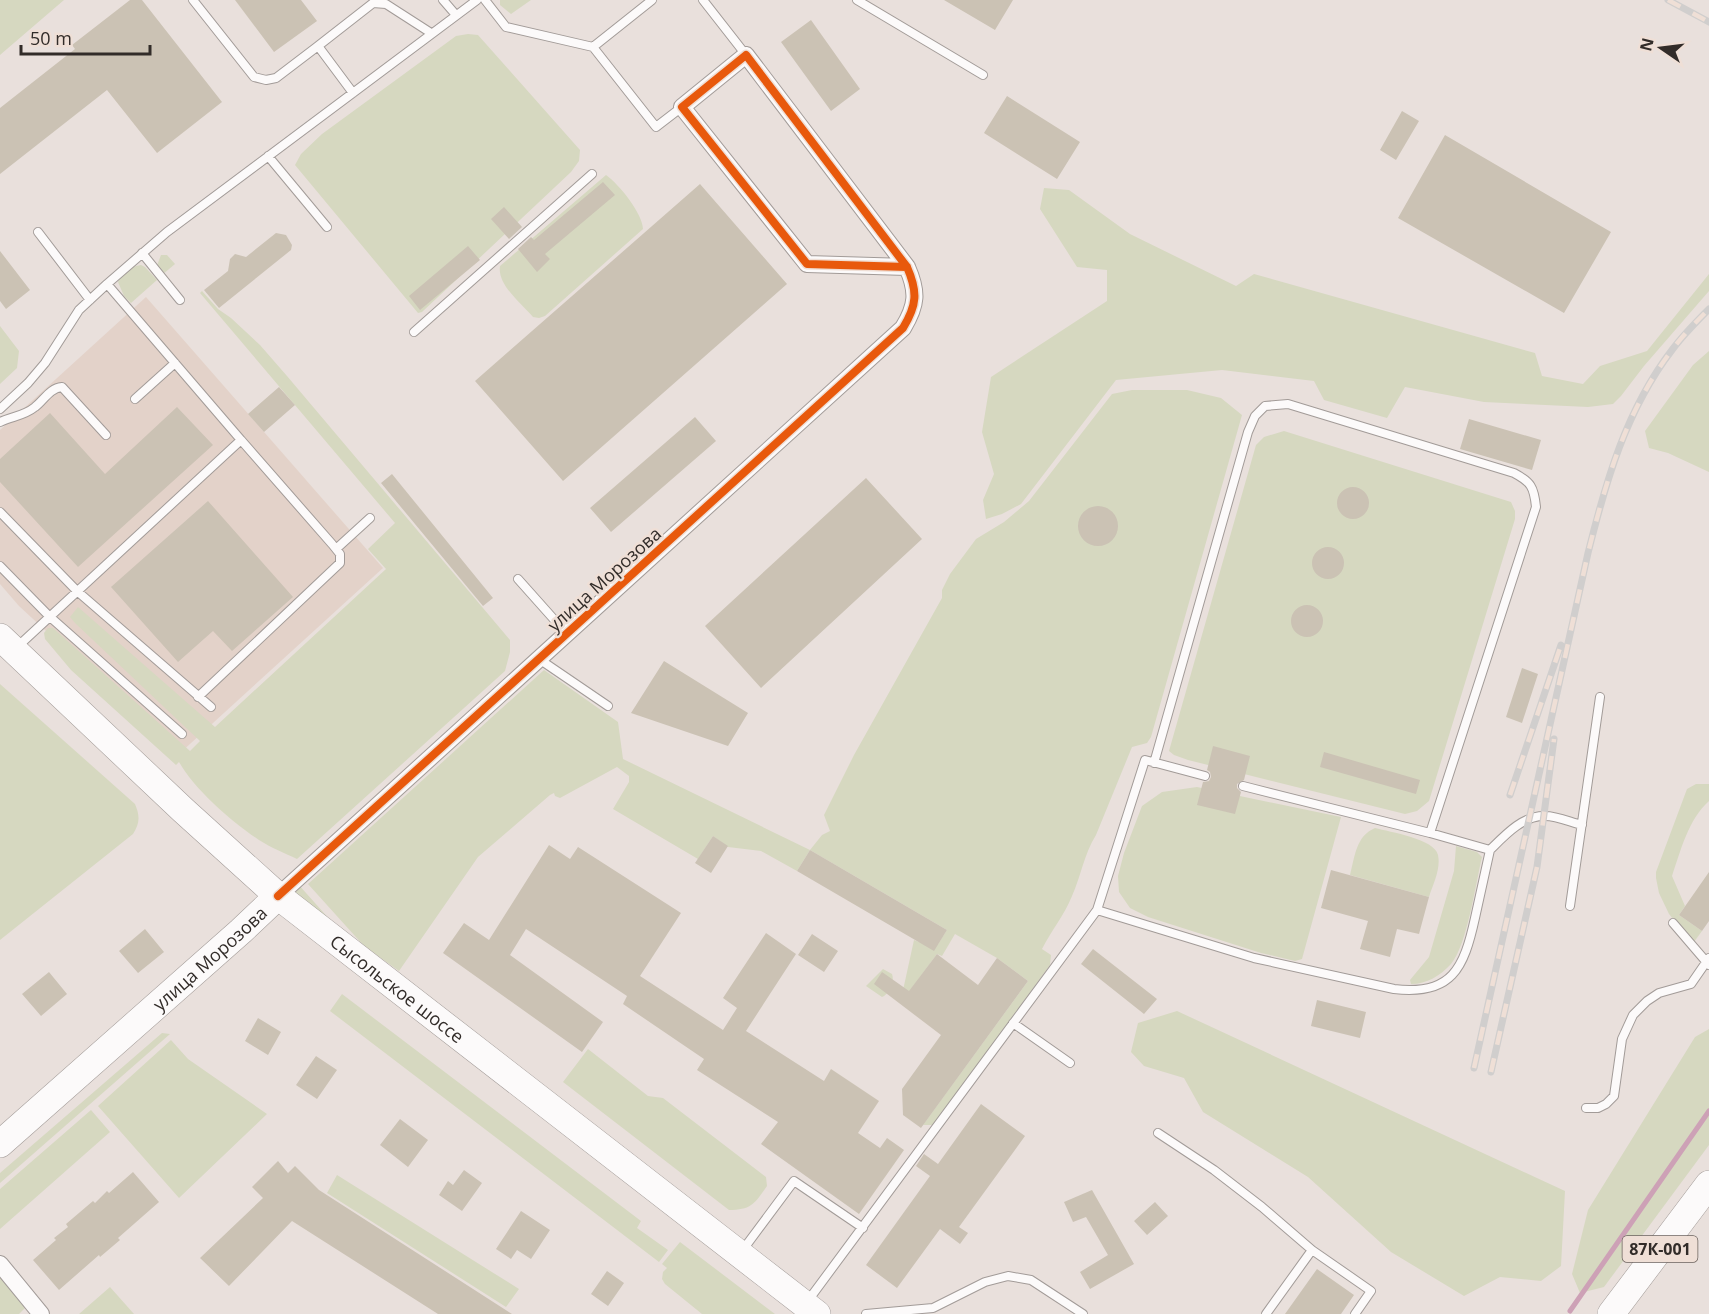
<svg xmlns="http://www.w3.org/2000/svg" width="1709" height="1314" font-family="'Open Sans',sans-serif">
	<rect width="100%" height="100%" fill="#e9e0dc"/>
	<path fill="#e3d2c9" d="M146,297L383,568L179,754L19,606L0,584V430Z"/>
	<path fill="#d6d8c0" d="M0,0H64L0,55Z
		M500,0H531L511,14L500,5Z
		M468,34L478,35L580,150L579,161L571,172L422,312L418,313L295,165L301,154L322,134L456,36Z
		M606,175C619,184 643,214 643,229L545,316L539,318L533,317C522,304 497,285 500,266Z
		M1044,188L1069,190L1130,234L1236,286L1254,274L1535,353L1542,376L1583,384L1600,366L1647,351L1709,274V291L1644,366L1621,396L1613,404L1588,407L1484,402L1405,387L1387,418L1324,400L1314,381L1222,370L1116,380L1021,504L1002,514L986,519L983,500L994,474L982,432L991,377L1107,301V270L1077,267L1040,209Z
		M161,255H167L175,264L162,275L156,268Z
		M141,265L145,267L157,280L131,303L124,296L118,282C122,273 131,266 141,265Z
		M202,291L218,309L231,318L260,345L287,376L510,640V652L505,671L297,859C285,853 271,848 259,840C232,822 195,790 179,762L176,765L71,670L45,639L44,633L48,628H53L190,751L200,741L75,623L70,617L78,607L215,727L386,569L368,549L395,523L200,293Z
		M0,326L19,351L17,368L0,384Z
		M1709,351V472L1668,453L1649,448L1645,431L1693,365Z
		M1132,390H1187L1221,398L1242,415L1151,737L1147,743L1132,747L1096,835C1084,854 1081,876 1072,896C1064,916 1051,931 1042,949L1051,955L1050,965L934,1125H923L1028,981L997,958L955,934L942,956L937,954L900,1004L914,940L919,942L921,939L938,944L947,930L810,850L797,871L761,851L728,847L713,836L698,859L613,809L629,782V776L617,767L560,798L555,796L554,793L550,795L478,857L399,971L364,946L308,884L544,670L618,722L623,759L810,850L822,835L830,831L824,815L854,755L942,598V590L950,574L976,539L1004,522L1029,501L1112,394Z
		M1284,431L1511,502L1515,511V519L1429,801L1417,811L1405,814L1188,760L1174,755L1169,751L1256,445L1264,437Z
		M0,684L135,804C140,816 140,823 133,834L0,940Z
		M1696,784H1709V801C1688,820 1681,850 1672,876L1685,906L1679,915L1702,931L1694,942L1691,941L1669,914L1659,893L1656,878V872L1687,789Z
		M1197,787L1341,817L1302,959L1295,961L1261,953L1148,917L1130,908L1119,892L1118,876L1124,853L1142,806L1162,792Z
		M1375,828C1390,832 1435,839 1438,855C1441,869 1433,884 1429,897L1350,875C1355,856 1356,836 1375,828Z
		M1456,846L1477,852L1482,857C1476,882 1467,946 1451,964C1440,976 1427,984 1411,984L1410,980L1429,957L1454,871Z
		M298,884L348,940L290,893Z
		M883,969L892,974C895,982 889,994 882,997L866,986Z
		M342,994L641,1221L637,1228L668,1250L659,1262L330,1011Z
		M1177,1011L1565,1191L1561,1266L1541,1281L1500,1277L1464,1296L1391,1252L1308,1177L1203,1112L1184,1078L1144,1066L1131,1052L1138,1023Z
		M1709,1029V1145L1604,1287L1580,1293L1572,1274L1588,1210L1695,1037Z
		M162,1033L170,1034L0,1183V1173Z
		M171,1040L188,1059L267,1114L179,1198L98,1106Z
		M588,1049L648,1096L663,1098L766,1177L767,1186C755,1203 752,1210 729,1210L563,1082Z
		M91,1110L110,1132L0,1229V1189Z
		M337,1175L519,1289L506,1307L327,1193Z
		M680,1242L775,1314H702L665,1284L662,1279L663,1272L667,1268L662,1264Z
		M0,1275L26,1307L19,1314H0Z
		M110,1287L134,1314H79Z"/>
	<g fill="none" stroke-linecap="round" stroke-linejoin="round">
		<path stroke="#cda1b6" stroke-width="5" d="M1570,1311L1709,1111"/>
	</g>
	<path fill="#cbc2b4" d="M130,0H142L222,102L157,153L107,90L0,174V108L75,49L72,45Z
		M235,0H301L317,21L274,52Z
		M944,0H1013L995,30Z
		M811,20L860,89L831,111L781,42Z
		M1007,96L1080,142L1057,179L984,133Z
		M1402,111L1419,121L1396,160L1380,150Z
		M1445,135L1611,232L1564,313L1398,218Z
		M603,182L615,195L545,254L550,259L537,272L518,249L531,237L534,240Z
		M700,184L787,284L563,481L475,381Z
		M504,207L522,227L509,239L491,219Z
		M276,233L286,235L292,245L291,250L219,308L204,290L228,271L230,259L235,254L246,257Z
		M468,246L480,260L420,310L409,296Z
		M0,251L30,290L6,309L0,301Z
		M279,387L295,405L264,432L248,414Z
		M177,407L213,445L78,567L0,482V459L50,413L105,474Z
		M695,417L716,441L611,532L590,508Z
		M1469,419L1541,440L1532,470L1460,449Z
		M392,474L493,598L483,606L381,483Z
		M866,478L922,539L761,688L705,626Z
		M1337 503a16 16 0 1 1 32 0a16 16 0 1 1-32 0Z
		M208,501L293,597L232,651L213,631L178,662L111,587Z
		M1078 526a20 20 0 1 1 40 0a20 20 0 1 1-40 0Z
		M1312 563a16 16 0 1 1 32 0a16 16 0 1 1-32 0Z
		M1291 621a16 16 0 1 1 32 0a16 16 0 1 1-32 0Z
		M664,661L748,713L728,746L631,713Z
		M1522,668L1538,674L1522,723L1506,717Z
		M1213,746L1250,756L1244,780L1237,784V788L1241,792L1235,814L1197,805L1203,782L1209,781L1211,777L1210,772L1207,770Z
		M1324,752L1420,780L1416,794L1320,767Z
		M713,836L728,846L711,873L695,863Z
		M549,845L570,859L578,847L681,913L640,976L723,1030L737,1008L723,998L766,933L796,954L746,1031L824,1081L831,1069L879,1101L858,1133L880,1148L887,1138L904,1150L859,1214L761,1144L778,1122L697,1070L704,1059L623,1004L627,996L526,929L510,955L603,1022L582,1052L443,953L464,923L489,940Z
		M810,850L947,930L934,951L797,871Z
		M1331,870L1429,897L1419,934L1397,929L1390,957L1360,949L1368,921L1321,908Z
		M1709,872V921L1702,931L1679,915Z
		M145,929L164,952L138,973L119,951Z
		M812,934L838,951L824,972L798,955Z
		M1093,949L1157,999L1144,1014L1081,964Z
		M937,954L978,985L997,958L1028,981L921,1128L903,1115L902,1089L941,1035L874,984L882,972L909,991Z
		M49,972L67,994L41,1016L22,994Z
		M1317,1000L1366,1012L1360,1038L1311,1026Z
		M258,1018L281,1032L268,1055L245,1041Z
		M316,1056L337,1070L317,1099L296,1085Z
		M981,1104L1025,1136L959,1227L968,1233L960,1244L940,1229L897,1288L866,1265L930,1176L916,1166L924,1154L938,1164Z
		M400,1119L428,1140L408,1167L380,1145Z
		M278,1161L288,1173L295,1166L319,1190L512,1314H438L292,1221L229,1286L200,1258L263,1198L252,1187Z
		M464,1170L482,1183L462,1211L439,1195L448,1181L453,1185Z
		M133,1172L159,1202L118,1238L120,1240L100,1257L99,1255L59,1290L33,1260L56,1240L54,1238L68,1227L66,1224L93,1201L95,1203L107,1191L109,1193Z
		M1092,1190L1134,1264L1090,1289L1080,1272L1108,1255L1086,1217L1073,1222L1064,1202Z
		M1155,1202L1168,1216L1147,1235L1134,1221Z
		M521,1211L550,1230L531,1259L517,1250L511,1259L496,1249Z
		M1317,1269L1354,1295L1341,1314H1285Z
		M607,1271L624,1283L608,1306L591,1294Z"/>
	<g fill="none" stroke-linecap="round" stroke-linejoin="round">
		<defs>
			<path id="service" d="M193,0L254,77L266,80L276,78L318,46L353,93
				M443,0L456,15
				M485,0L506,27L593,47L656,127L682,107
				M703,0L746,55
				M857,0L983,75
				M318,46L373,3L386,4L431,33
				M593,47L652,0
				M268,156L327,227
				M38,232L90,300
				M142,253L180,300
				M414,332L592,174
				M135,399L175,363
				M0,409L28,383L45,363L79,310L107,284L167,232L477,0
				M0,422C13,416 24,416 35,407C44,400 50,388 62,387L106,435
				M0,512L77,591L211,707
				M336,549L370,518
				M0,566L49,616L182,734
				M518,579L567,634
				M16,648L241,440L107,284
				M539,659L608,706
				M198,697L340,563V554L332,544L241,440
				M1154,763L1248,432L1255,416L1265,406L1288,404L1514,473C1531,482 1534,487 1536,507L1430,833
				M1243,786L1430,833L1490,850C1504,836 1523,815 1545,816C1557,816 1570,822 1582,825
				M1570,906L1600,697
				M1097,910L1254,958L1394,989C1452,996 1464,968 1475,918C1480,895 1485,872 1490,850
				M1673,923L1709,965
				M1013,1023L1070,1063
				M1586,1108H1598L1606,1104L1614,1096L1622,1039L1633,1015L1647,1001L1659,993L1691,984L1709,958
				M1158,1133L1214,1170L1262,1207L1312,1250
				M742,1251L794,1181L863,1228
				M807,1302L1097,910L1145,760L1205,776
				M866,1314L933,1308L985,1282L1008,1276L1031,1280L1083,1314
				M1266,1314L1312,1250L1371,1291L1355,1314"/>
			<path id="minor" d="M278,896L903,328C917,305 918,292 907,267L746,55L682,107L807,264L907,267
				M0,1264L41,1314"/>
			<g id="primary">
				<path id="s1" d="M0,637L183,810L278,896L817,1314"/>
				<path id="s2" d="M0,1144L241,931L278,896"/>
				<path d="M1611,1314L1709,1184"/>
			</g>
		</defs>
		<use href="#service" stroke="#a29b98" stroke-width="10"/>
		<use href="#minor" stroke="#a29b98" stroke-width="18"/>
		<use href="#primary" stroke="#a29b98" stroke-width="28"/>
		<use href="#service" stroke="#fcfafa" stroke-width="8"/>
		<use href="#minor" stroke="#fcfafa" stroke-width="16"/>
		<use href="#primary" stroke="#fcfafa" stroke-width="27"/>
		<defs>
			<path id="rail" d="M1668,0L1709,22
				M1510,795L1561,645
				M1474,1068L1588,553C1606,481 1626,410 1672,350C1683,335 1696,322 1709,309
				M1491,1072L1537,867L1554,739"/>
		</defs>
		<use href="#rail" stroke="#d0cecd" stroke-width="7"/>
		<use href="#rail" stroke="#efdfd6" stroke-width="4.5" stroke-dasharray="14" stroke-linecap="butt"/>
		<defs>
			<path id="cycleway" d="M278,896L903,328C917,305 918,292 907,267L746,55L682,107L807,264L907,267"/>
		</defs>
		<use href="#cycleway" stroke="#efdfd6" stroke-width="11"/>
		<use href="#cycleway" stroke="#e8590c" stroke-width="8"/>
	</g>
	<g text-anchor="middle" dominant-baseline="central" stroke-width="5" stroke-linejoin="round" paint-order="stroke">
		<rect fill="#efdfd6" stroke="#6b625d" stroke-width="1.5" x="1622.5" y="1236" width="75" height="26" rx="4.5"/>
		<g font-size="16" font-weight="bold" fill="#322c29">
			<text x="1660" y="1249">87К-001</text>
		</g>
		<g font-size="18" fill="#322c29" stroke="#efdfd6">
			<text transform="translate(604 579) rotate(-42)">улица Морозова</text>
			<text stroke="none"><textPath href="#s2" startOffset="280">улица Морозова</textPath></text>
			<text stroke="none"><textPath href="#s1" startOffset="531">Сысольское шоссе</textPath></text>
		</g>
	</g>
	<g transform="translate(1661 48) rotate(284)" stroke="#efdfd6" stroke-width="4.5" paint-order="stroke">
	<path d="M0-4.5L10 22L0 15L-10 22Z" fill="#322c29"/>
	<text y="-9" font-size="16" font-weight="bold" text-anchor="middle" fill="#322c29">N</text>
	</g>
	<path d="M21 45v9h129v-9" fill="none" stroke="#322c29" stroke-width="3"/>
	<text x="30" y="45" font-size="18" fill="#322c29" stroke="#efdfd6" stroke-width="4.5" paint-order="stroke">50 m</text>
</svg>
